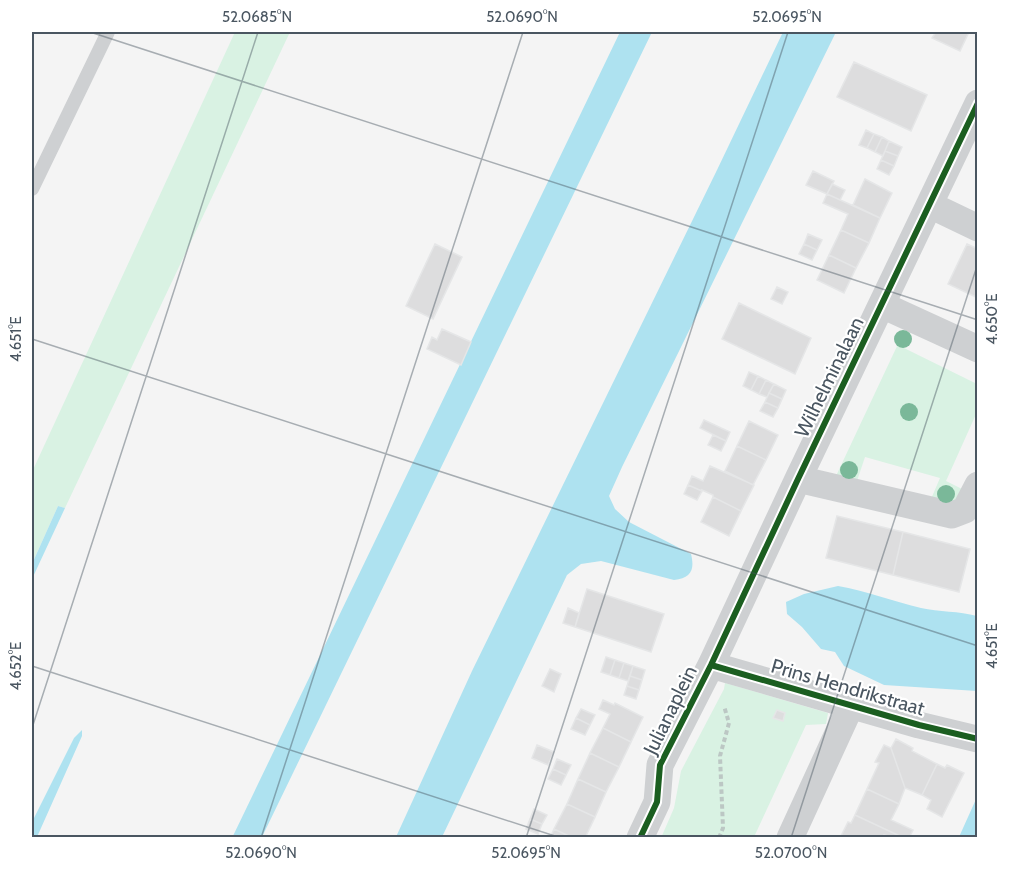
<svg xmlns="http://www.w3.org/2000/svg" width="1009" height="869" font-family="Cabin,sans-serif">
	<rect width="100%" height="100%" fill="#f4f4f4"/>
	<path fill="#d9f2e3" d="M235,32H290L65,508L58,506L32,564V472Z
		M906,327L912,330L904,348L977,384V412L946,481L964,490L957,505L931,499L940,478L865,457L857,481L836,476Z
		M725,683L828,713L826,724L806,725L754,837L661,838L674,808L681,771L724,689Z"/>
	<path fill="#aee2f0" d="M620,32H652L262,837L232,838Z
		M783,32H836L622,467L609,496L615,509L629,522L691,554C695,570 691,578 674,580L601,561L581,564L567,575L442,837H396L472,671L717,170Z
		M58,506L65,508L32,579V564Z
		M838,586C866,591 892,601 921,608C939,612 959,611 977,616V691L884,685L844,666L835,652L821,649L802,627L787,614L786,602L804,594Z
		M82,730V736L37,837H32V822L74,738Z
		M977,797V837H959Z"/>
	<path fill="#ddddde" stroke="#e5e6e7" stroke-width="1.5" d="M936,32H969L960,51L932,38Z
		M854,62L927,95L911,131L837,97Z
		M866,130L874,134L867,148L859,145Z
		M874,134L882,137L875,152L867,148Z
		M882,137L889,141L883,156L875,152Z
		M889,141L902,147L898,156L885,151Z
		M885,151L898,156L894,166L881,160Z
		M881,160L894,166L889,175L877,169Z
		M813,171L834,181L827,194L806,185Z
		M865,179L892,193L880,218L853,205Z
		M832,184L845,190L840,200L827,194Z
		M827,194L880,218L869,243L841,230L848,214L823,203Z
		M841,230L869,243L856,268L829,255Z
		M808,234L822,240L817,250L804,244Z
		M435,244L462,257L433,319L406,306Z
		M804,244L817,250L812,260L799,254Z
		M967,244L978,249V298L948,284Z
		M829,255L856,268L844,293L817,280Z
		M777,287L788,292L782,304L771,299Z
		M739,303L811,338L795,374L722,339Z
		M442,329L471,342L461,365L427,349L432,337L437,340Z
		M749,372L758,376L751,390L743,386Z
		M758,376L766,380L759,394L751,390Z
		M766,380L774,384L767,397L759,394Z
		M774,384L786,390L782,399L769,393Z
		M769,393L782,399L778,408L765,402Z
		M765,402L778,408L773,417L760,411Z
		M704,420L730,432L726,441L700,428Z
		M749,421L778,435L766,460L737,446Z
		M713,435L726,441L721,451L708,445Z
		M737,446L766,460L753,485L725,471Z
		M710,466L754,485L741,511L713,497V495L702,490V491L688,485L692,476L703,481Z
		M688,485L702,491L697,500L684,494Z
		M713,497L741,511L729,536L701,522Z
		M837,516L903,532L893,575L826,558Z
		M903,532L970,549L959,592L893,575Z
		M587,589L664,614L651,652L575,627Z
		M568,608L579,613L575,627L563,623Z
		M606,657L615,660L610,675L601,672Z
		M615,660L624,663L619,678L610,675Z
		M624,663L633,666L628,681L619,678Z
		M633,666L645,670L642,680L630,676Z
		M550,669L561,674L554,692L542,686Z
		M630,676L642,680L639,690L627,686Z
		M627,686L639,690L636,699L624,695Z
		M603,700L614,705L615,703L643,717L631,742L603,728L610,714L599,709Z
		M581,709L595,715L590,725L576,718Z
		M777,710L785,713L783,721L773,718Z
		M576,718L590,725L585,735L571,729Z
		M603,728L631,742L619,767L590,753Z
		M896,739L913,748L912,751L937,764L922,795L905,788L891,748Z
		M537,745L554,752L548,765L532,758Z
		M884,745L891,748L905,788L899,804L867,789L879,763L875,762Z
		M590,753L619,767L606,792L578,779Z
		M557,759L571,765L566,775L553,769Z
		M937,764L945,768L947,765L964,773L942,817L927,809L931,800L922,795Z
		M553,769L566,775L561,785L548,779Z
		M578,779L606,792L595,817L567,804Z
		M867,789L899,804L891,820L913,830L909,838H904L855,815Z
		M567,804L595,817L585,838H573L554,829Z
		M534,809L547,815L542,824L530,819Z
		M855,815L904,838H887L888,836L884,835L883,838H840L848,822L851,823Z
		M530,819L542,824L538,834L526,829Z
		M554,829L573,838H550Z"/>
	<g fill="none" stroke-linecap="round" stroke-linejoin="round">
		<path stroke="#bcc7c4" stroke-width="4" stroke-dasharray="4.5 3" stroke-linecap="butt" d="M719,838L723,828L720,756L729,723L724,706"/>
		<path stroke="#ced0d2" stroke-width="14" d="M32,189L108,32"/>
		<path stroke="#ced0d2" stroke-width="27" d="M930,205L978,228
			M882,305L978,349
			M798,479L952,515L965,510L978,485
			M711,665L919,725L977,739
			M640,838L657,802L660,765L711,665L798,479L978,103
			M790,838L851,705"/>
		<defs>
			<path id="cycleway" d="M711,665L919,725L978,739
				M640,838L657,802L660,765L711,665L798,479L978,103"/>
		</defs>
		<use href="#cycleway" stroke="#fff" stroke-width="10"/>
		<use href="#cycleway" stroke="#1b5e20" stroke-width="6"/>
	</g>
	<g fill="#7ab899">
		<circle cx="903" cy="339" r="9"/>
		<circle cx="909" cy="412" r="9"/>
		<circle cx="849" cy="470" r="9"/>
		<circle cx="946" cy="494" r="9"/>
	</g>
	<path fill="none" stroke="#4a5661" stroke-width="1.5" stroke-opacity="0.45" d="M90,32L978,320M32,339L978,646M32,666L561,838M32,728L258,32M261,838L523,32M526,838L788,32M791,838L978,263"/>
	<g text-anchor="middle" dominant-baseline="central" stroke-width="4.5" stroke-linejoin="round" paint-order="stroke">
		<g font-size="20" fill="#4a5661" stroke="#fff">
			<text transform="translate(829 377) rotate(-64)">Wilhelminalaan</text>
			<text transform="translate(848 687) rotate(16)">Prins Hendrikstraat</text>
			<text transform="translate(670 710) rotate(-64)">Julianaplein</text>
		</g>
	</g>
	<rect width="1009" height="869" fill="none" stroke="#ffffff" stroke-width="66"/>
	<rect x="33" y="33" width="943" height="803" fill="none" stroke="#4a5661" stroke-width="2"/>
	<g font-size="15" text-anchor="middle" fill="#4a5661">
		<text x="257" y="22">52.0685°N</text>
		<text x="522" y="22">52.0690°N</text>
		<text x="787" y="22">52.0695°N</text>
		<text transform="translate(992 319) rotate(-90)" y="5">4.650°E</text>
		<text transform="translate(16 339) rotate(-90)" y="5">4.651°E</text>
		<text transform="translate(992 646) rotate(-90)" y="5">4.651°E</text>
		<text transform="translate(16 666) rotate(-90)" y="5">4.652°E</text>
		<text x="261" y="858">52.0690°N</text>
		<text x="526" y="858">52.0695°N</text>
		<text x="791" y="858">52.0700°N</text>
	</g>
</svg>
